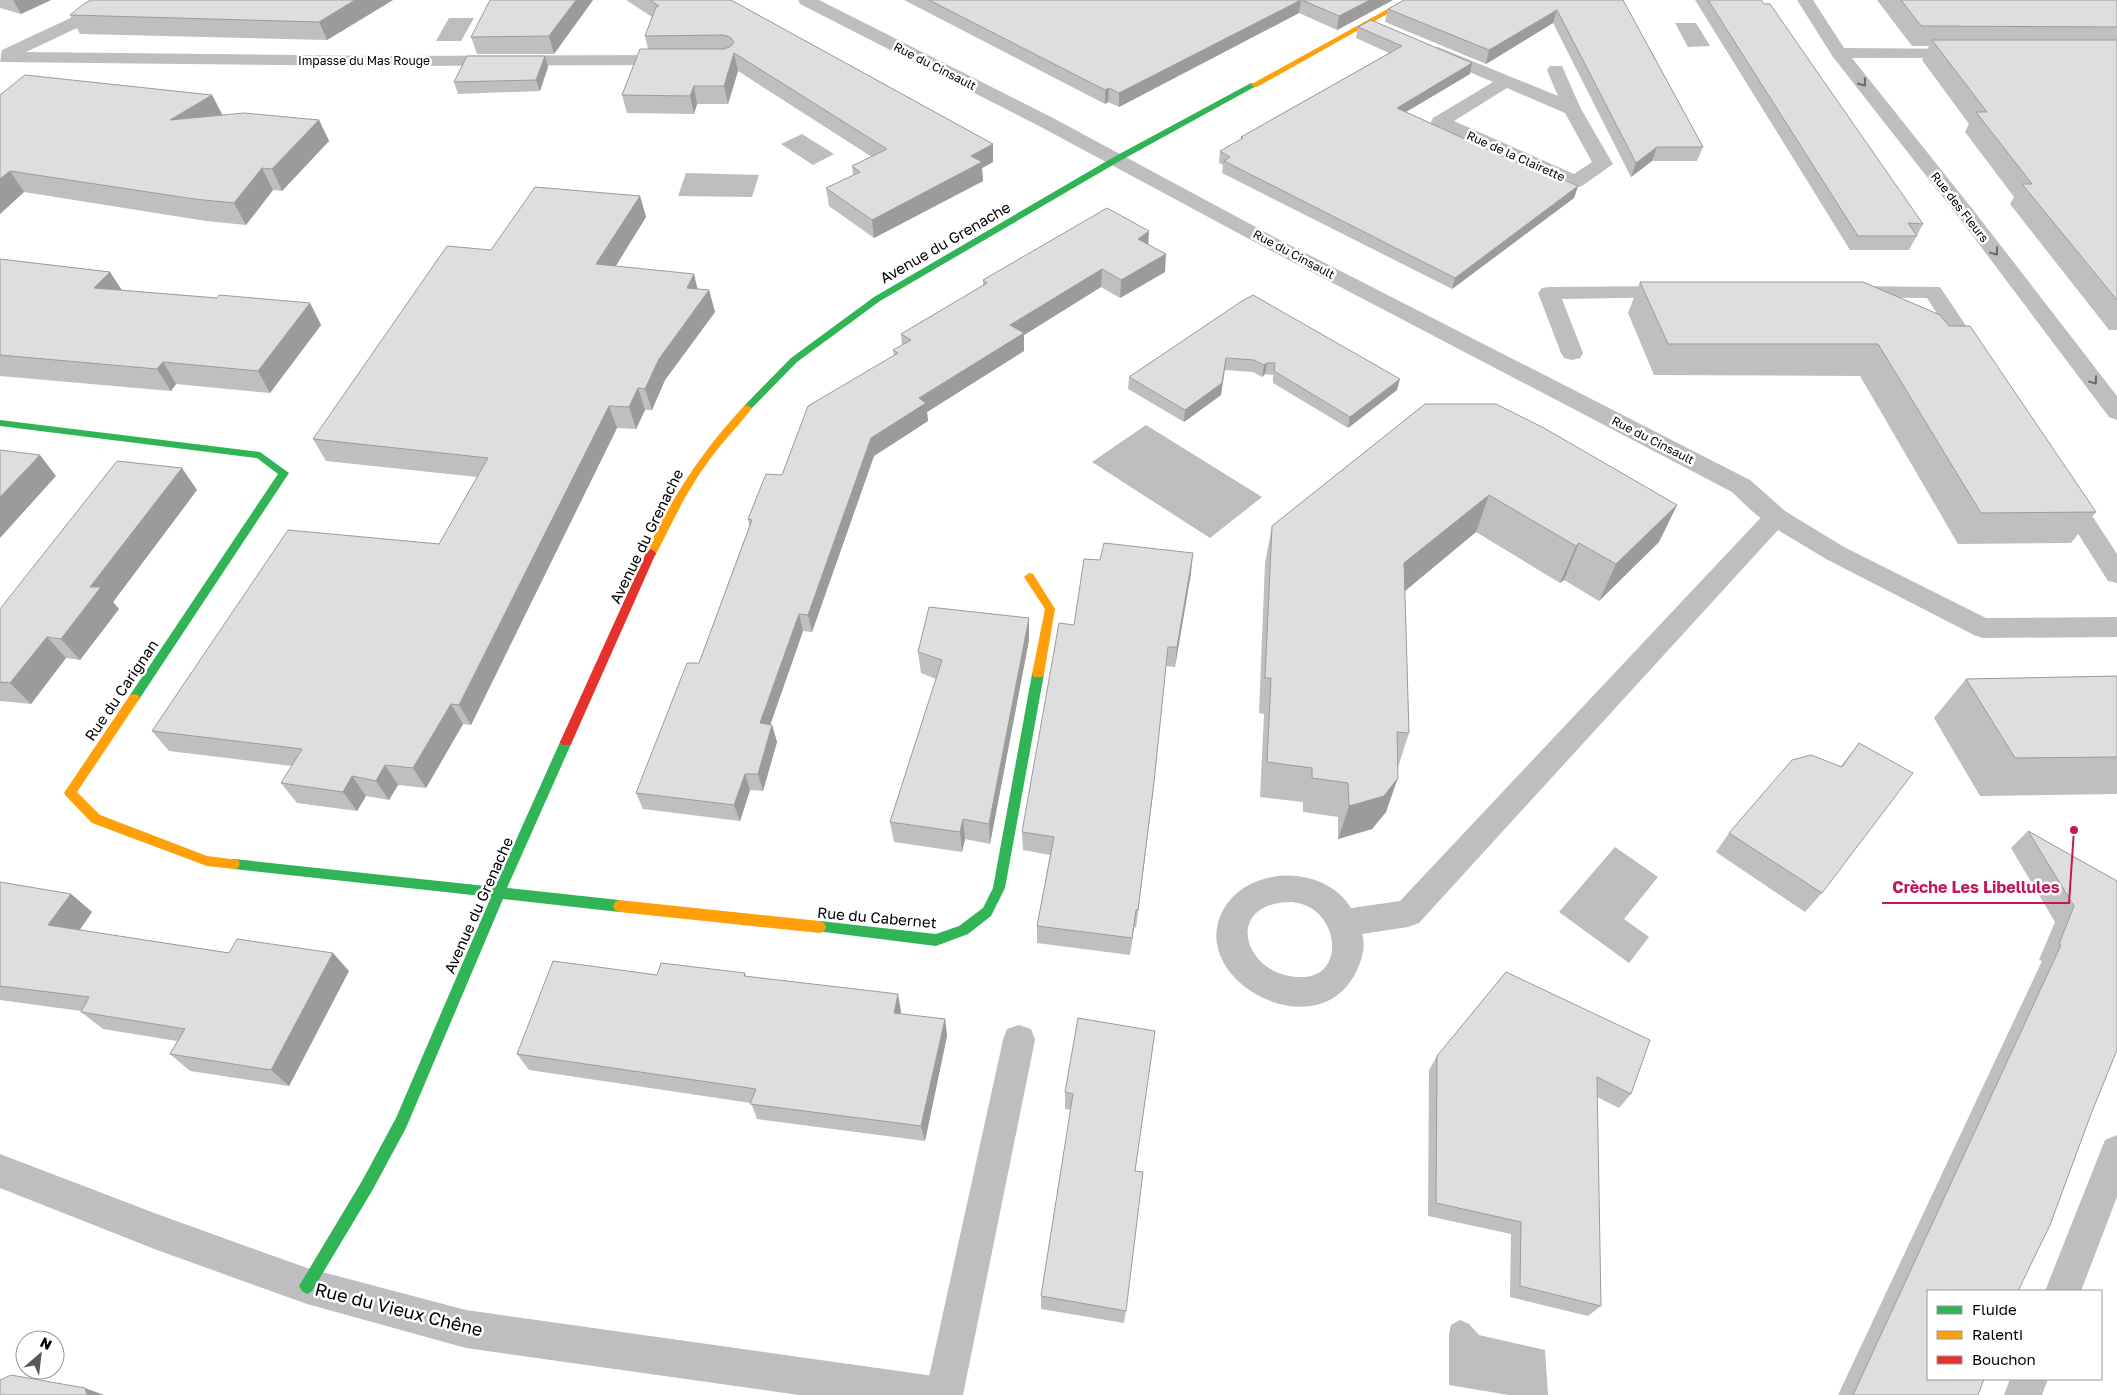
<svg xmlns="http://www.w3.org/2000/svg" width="2117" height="1395" font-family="'Golos Text',sans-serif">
	<rect width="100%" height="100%" fill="#fff"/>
	<path fill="#bdbdbd" d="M449,18H474L461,41H436Z
		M1675,23H1696L1710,46L1688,47Z
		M802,134L834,154L813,165L781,144Z
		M686,173L759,175L752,197L678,196Z
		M1146,425L1262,497L1210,538L1092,462Z
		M1615,847L1658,877L1624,919L1649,937L1629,963L1559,912Z
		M1460,1320L1469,1324L1479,1335L1545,1350L1548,1395H1509L1449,1385V1334L1451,1325Z"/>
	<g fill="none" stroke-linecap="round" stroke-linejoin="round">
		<path fill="#bebebe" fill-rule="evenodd" d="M1673,286L1680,287L1684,292L1680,297L1562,299L1583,353L1580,358L1572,360L1564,358L1561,353L1538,293L1542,288L1549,287Z
			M1849,286L1940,287L1987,357L1984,362L1976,364L1968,362L1927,298L1842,297L1838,292L1842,287Z
			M2065,486L2074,488L2117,554V583L2108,581L2053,494L2056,488Z
			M1776,508L1785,511L1844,547L1986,618L2117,617V637L1983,638L1974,635L1826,559L1778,530L1419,923L1408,927L1362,934C1366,946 1362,959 1357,970C1320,1052 1185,981 1223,910C1248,865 1324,864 1351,908L1400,901L1767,511ZM1292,902C1339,906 1347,975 1304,977C1244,980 1220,902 1292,902Z
			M1019,1025L1031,1029L1035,1040L963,1395H925L1003,1040L1007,1029Z
			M2117,1135V1197L2081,1291H2045L2105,1140Z
			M2010,1379H2048L2042,1395H2004Z"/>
		<path fill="#bebebe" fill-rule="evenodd" d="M109,0H130L128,4L26,52L386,56L672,55L678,56L681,60L678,64L672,65L386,66L0,62L2,50Z
			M798,0H819L1053,118L1278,239L1750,480L1785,511L1788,517L1785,523C1764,529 1747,505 1732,492L1264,247L1039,126L800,4Z
			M1797,0H1813L1844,48L1969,49L1972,53L1969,57L1963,58H1852L1974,211L2117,396V420L2109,417L1960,219L1833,57Z
			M1438,47L1558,96L1547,70L1550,66H1562L1581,109L1613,164L1582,186L1575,188L1433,126L1431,122L1433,118L1493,82L1432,56L1429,52L1432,48ZM1507,88L1565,113L1592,162L1574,174L1454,121Z
			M0,1154L157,1214L307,1268L466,1310L934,1376L948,1381L953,1395H799L466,1348L307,1304L157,1250L0,1188Z"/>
		<path fill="#30b455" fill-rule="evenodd" d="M1251,83L1258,85L1118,162L880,301L797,362L750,410H744V406L791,358L874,297L1112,158Z
			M0,420L260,452L289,473L138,701H130L128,698L278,474L257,458L0,426Z
			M1038,670L1042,671L1044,674L1005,888L991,916L968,934L936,946L816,931L814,927L816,923L820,921L936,934L959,926L983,908L993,888L1032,674L1034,671Z
			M566,737L570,739L572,742L507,888L619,900L623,902L625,906L623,910L619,912L503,899L406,1128L372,1191L312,1291L307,1294L302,1291L299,1286L362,1181L396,1118L491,897L234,869L230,868L228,864L230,860L234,859L495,887L560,742L562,739Z"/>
		<path fill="#ff9f0a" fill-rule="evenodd" d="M1404,0H1412L1257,87L1250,85Z
			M747,405L752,408C738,427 721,443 708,462C686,491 672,524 655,556H647L646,553C671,498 703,450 744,406Z
			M1029,573L1033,574L1055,609L1044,674L1042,677H1034L1032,674L1045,609L1024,577Z
			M134,694L138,695L140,698L138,701L77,792L100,815L207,856L238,860L240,864L238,868L234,869L207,866L92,823L66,796L64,793L66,790L130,695Z
			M619,900L820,921L824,923L826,927L824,931L820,933L619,912L615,910L613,906L615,902Z"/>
		<path fill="#e5322d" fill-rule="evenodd" d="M651,549L656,553L572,742L570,745H562L560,742L646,553Z"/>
	</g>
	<path fill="#bfbfbf" d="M0,0H51L21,14L0,8Z
		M91,0H393L327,40L80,34L70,15Z
		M593,0L554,54H477L471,37Z
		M626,0H731L993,144V162L982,168L983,181L874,238L829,206L826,188L853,175L852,166L872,157L738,71L728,104H697L694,114L627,113L622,95L648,49L645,36L652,17Z
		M904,0H1393L1337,30L1299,13L1119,107L1108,102L1105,104Z
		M1623,0L1703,147L1697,161H1652L1631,177L1553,23L1486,64L1385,22L1388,9Z
		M1695,0H1761L1923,224L1909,250H1850Z
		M1877,0H2117V330H2109L2010,204L2014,197L1965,132L1969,124L1922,60L1929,46H1912Z
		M1358,27L1472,63L1470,74L1406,112L1522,165L1578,186L1574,198L1452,289L1222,173L1223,165L1219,163L1220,151L1241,140V137L1389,53L1356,38Z
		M545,56L548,67L540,91L458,94L454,82Z
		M0,95H212L222,115L319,120L329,141L282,191L273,190L246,225L206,221L24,192L0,214Z
		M640,196L646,217L616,266L697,289L709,290L715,312L665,380L652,410H645L636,429L617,428L471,725L463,724L426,788L398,785L389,800L366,796L357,811L297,803L281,783L292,766L169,751L152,731L439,544L477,477L326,461L313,439L491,250Z
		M1148,244L1165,272L1120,298L1101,287L1024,335V351L927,412L928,421L874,456L812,632L803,631L770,725H772L777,742L763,791L750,790L740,821L643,809L636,793L699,663L749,527L748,519L782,475L894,356L893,350L902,346L901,334L983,286V280Z
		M0,259L110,272L122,290L217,298L310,303L321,325L270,393L176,384L171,391L0,376Z
		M1640,282H1863L2096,512L2071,543L1958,544L1860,376L1654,375L1628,313Z
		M1242,301L1397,390L1348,428L1273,383V375L1265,374L1262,377L1253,372L1225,370L1221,395L1184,422L1128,389L1129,377Z
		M1425,404L1677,505L1659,542L1599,601L1564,580L1560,583L1476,532L1405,591L1409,733L1398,767L1386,812L1372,829L1338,839V817L1303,812V802L1260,797L1264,714L1259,713L1265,563L1272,526Z
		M197,490L113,602L119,609L80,660L66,658L31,704L0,701V609Z
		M1191,573L1175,667L1166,666L1152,800L1136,928L1134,927L1130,955L1037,943V926L1050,855L1023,850L1022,832Z
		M1029,618V640L990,844L965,839L962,852L894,842L890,822L936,679L921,673L918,652Z
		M2117,676V794L1980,796L1934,718L1966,679Z
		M1859,743L1822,893L1805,912L1716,852L1729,833L1841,766Z
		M2028,831L2117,881L1928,1291L1978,1395H1838L2042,961L2039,960L2055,922L2011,848Z
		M0,882L71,894L92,912L80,930L349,971L289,1086L190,1071L170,1054L177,1041L103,1029L81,1012V1011L0,1000Z
		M1506,972L1631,1094L1619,1108L1597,1097L1601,1306L1588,1316L1510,1297L1511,1234L1428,1216L1429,1070L1437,1056Z
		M745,973L746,976L901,1011V1014L945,1019L947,1036L925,1141L757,1119L751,1103L529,1070L517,1054L657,975Z
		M1078,1018L1135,1171L1126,1311L1124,1323L1041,1309V1296L1071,1110L1065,1109V1092Z"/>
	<path fill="#9b9b9b" d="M13,0H51L21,14Z
		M355,0H393L327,40L319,22Z
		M576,0H593L554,54L549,36Z
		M1301,0L1299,13L1119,107V93Z
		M1370,0H1393L1337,30L1339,16Z
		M1557,10L1553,23L1486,64L1489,50Z
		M734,53L738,71L728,104L724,86Z
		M545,56L548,67L540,91L536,80Z
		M1472,63L1470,74L1394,119L1397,108Z
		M694,86L697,104L694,114L690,96Z
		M1109,88L1108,102L1105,104V90Z
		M212,95L223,116L170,120Z
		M319,120L329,141L282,191L272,169Z
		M993,144V162L982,168L983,181L874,238L872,220L971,156Z
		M1657,147L1652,161L1631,177L1636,163Z
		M262,168L273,190L246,225L234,203Z
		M10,171L24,192L0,214V179Z
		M1578,186L1574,198L1452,289L1455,278Z
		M640,196L646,217L603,286L596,264Z
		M1149,231L1148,249L1138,239Z
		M1166,254L1165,272L1120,298L1121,280Z
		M1102,269L1101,287L1024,335V351L927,412L928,421L874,456L812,632L808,615L871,438L1010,325Z
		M110,272L124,294L94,288Z
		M694,274L699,295L687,288Z
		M709,290L715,312L665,380L652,410L645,389L659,359Z
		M310,303L321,325L270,393L258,371Z
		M1226,358L1221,395L1184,422L1185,410Z
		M163,362L176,384L171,391L157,369Z
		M1267,363L1265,374L1262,377L1264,365Z
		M1400,379L1397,390L1348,428L1350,417Z
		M638,388L645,410L636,429L629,407Z
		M609,406L617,428L471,725L459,705Z
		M40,455L56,476L0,538V497Z
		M182,468L197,490L113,602L119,609L80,660L61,639L90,587Z
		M1489,495L1476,532L1394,600L1404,563Z
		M1677,505L1659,542L1599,601L1616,564Z
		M1579,543L1564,580L1560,583L1576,546Z
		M1193,553L1191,573L1175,667L1177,647Z
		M799,614L803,631L765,740L760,723Z
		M1029,618V640L990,844L989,824Z
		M47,637L66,658L31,704L10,683Z
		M1166,666L1152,800L1136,928L1138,910Z
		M451,704L463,724L426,788L413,768Z
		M772,725L777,742L763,791L758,774Z
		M385,765L398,785L389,800L376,781Z
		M745,774L750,790L740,821L734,805Z
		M352,776L366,796L357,811L343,792Z
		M1398,778L1386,812L1372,829L1338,839L1349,806Z
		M963,819L965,839L962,852L960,832Z
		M71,894L92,912L70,943L48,925Z
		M1136,910L1134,927L1130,955L1132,938Z
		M333,953L349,971L289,1086L271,1070Z
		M898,994L901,1011L898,1030L894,1013Z
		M945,1019L947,1036L925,1141L921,1126Z
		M85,1388L104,1395H87Z"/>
	<path fill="#dedede" stroke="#9b9b9b" d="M91,0H355L319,22L70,15L85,3Z
		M490,0H576L549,36L471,37Z
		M650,0H731L993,144L971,156L982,162L872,220L826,188L860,172L852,166L887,149L734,53L724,86H694L690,96L622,95L640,49H723L730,47L734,42L730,37L723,35L645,36L656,7L659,6Z
		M929,0H1301L1119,93L1109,88L1105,90Z
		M1302,0H1370L1339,16Z
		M1404,0H1623L1703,147H1657L1636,163L1557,10L1489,50L1388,9Z
		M1708,0H1761L1764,4H1770L1923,224L1908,223L1917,236H1858Z
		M1901,0H2117V27L1921,26Z
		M1371,20L1472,63L1397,108L1522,165L1527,163L1578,186L1455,278L1224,161L1230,157L1220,151L1243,138L1241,137L1402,46L1358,27Z
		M1932,40H2117V300L2022,184H2032L1976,112H1987Z
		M467,56H545L536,80L454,82Z
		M25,75L212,95L170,120L244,113L319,120L272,169L262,168L234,203L194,199L10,171L0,179V95Z
		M535,187L640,196L596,264L694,274L687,288L709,290L659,359L645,389L638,388L629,407L609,406L459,705L451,704L413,768L385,765L376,781L352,776L343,792L281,783L302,749L152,731L288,530L439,544L488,458L313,439L447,246L491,250Z
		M1107,208L1149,231L1138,239L1166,254L1121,280L1102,269L1010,325L1024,333L919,398L926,403L871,438L808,615L799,614L760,723L772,725L758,774H745L734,805L636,793L687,663H699L752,520L748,519L766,474L782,475L808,406L898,353L893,350L911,340L901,334L987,283L983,280Z
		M0,259L110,272L94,288L217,298L219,295L310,303L258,371L163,362L157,369L0,355Z
		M1640,282H1863L1940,315L1949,326H1970L2096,512L1981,513L1878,344H1668Z
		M1253,295L1400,379L1350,417L1274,371L1275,363H1267L1264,365L1254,360L1226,358L1222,383L1185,410L1129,377L1242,301Z
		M1425,404H1496L1544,428L1677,505L1616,564L1579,543L1576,546L1489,495L1404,563L1409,733L1397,732L1398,778L1384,796L1349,806L1348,783L1312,778V768L1267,762L1271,678H1265L1272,526Z
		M0,450L40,455L0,497Z
		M117,461L182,468L90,587H101L61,639L47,637L10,683L0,682V609Z
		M1104,543L1193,553L1177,647H1168L1154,782L1138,910H1136L1132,938L1037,926L1054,837L1022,832L1059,623L1074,625L1084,559L1100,560Z
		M929,607L1029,618L989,824L963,819L960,832L890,822L942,660L918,652Z
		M2117,676V757L2015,758L1966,679Z
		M1859,743L1913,773L1822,893L1729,833L1792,760L1811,755L1842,767Z
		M2028,831L2117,881V1050L2091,1114L2050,1225L2018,1291H1928V1379H1984L1978,1395H1853L2061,945L2059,944L2074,906Z
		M0,882L71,894L48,925L229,953L237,939L333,953L271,1070L170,1054L185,1029L81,1012L89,997L0,986Z
		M553,961L657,975L661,963L745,973L744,976L898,994L894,1013L945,1019L921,1126L750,1104L756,1089L517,1054Z
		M1506,972L1650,1040L1631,1094L1597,1077L1601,1306L1520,1286L1521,1222L1436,1203L1437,1056Z
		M1078,1018L1155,1031L1135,1171L1143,1172L1126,1311L1041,1296L1073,1094L1065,1092Z
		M11,1375L85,1388L87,1395H0V1380Z"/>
	<defs><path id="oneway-chevron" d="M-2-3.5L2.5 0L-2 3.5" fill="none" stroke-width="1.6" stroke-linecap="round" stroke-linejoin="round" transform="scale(1.25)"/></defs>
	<g stroke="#686868">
		<use href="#oneway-chevron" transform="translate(1863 83) rotate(52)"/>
		<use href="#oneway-chevron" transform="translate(1995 252) rotate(53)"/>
		<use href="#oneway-chevron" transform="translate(2094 381) rotate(53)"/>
	</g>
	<g text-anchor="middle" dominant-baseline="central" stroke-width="5" stroke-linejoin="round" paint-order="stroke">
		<g font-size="12" fill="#000" stroke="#fff">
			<text x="364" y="60">Impasse du Mas Rouge</text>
			<text transform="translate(935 66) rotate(27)">Rue du Cinsault</text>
			<text transform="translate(1516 156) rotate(24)">Rue de la Clairette</text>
			<text transform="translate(1960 207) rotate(52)">Rue des Fleurs</text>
			<text transform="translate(1294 254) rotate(28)">Rue du Cinsault</text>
			<text transform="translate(1653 440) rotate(27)">Rue du Cinsault</text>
		</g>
		<g font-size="15" fill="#000" stroke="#fff">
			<text transform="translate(945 242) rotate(-30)">Avenue du Grenache</text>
			<text transform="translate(646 536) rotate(-64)">Avenue du Grenache</text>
			<text transform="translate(121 690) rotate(-56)">Rue du Carignan</text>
			<text transform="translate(478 905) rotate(-66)">Avenue du Grenache</text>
			<text transform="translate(877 917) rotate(5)">Rue du Cabernet</text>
		</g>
		<g font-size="18" fill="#000" stroke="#fff">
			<text transform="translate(399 1309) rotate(14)">Rue du Vieux Chêne</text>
		</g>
	</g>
	<path fill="none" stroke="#c2185b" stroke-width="2" d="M2074 830L2069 903H1882"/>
	<circle fill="#c2185b" stroke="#fff" stroke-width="2" cx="2074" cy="830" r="5"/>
	<g font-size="16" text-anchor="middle" font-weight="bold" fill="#c2185b" stroke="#fff" stroke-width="5" stroke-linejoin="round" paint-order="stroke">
		<text x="1976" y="893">Crèche Les Libellules</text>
	</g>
	<rect x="1927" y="1290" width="175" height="90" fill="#ffffff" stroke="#999999"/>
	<rect x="1937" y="1306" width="25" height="8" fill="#30b455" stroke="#999999"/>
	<text x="1972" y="1315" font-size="15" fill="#000000">Fluide</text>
	<rect x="1937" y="1331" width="25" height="8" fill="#ff9f0a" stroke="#999999"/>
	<text x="1972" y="1340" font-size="15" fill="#000000">Ralenti</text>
	<rect x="1937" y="1356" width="25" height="8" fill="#e5322d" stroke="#999999"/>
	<text x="1972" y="1365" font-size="15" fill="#000000">Bouchon</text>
	<g transform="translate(40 1355) rotate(28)"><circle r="24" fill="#ffffff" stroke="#999999"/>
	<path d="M0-4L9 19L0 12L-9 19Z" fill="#595959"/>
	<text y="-8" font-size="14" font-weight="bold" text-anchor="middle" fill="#000000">N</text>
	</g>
</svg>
